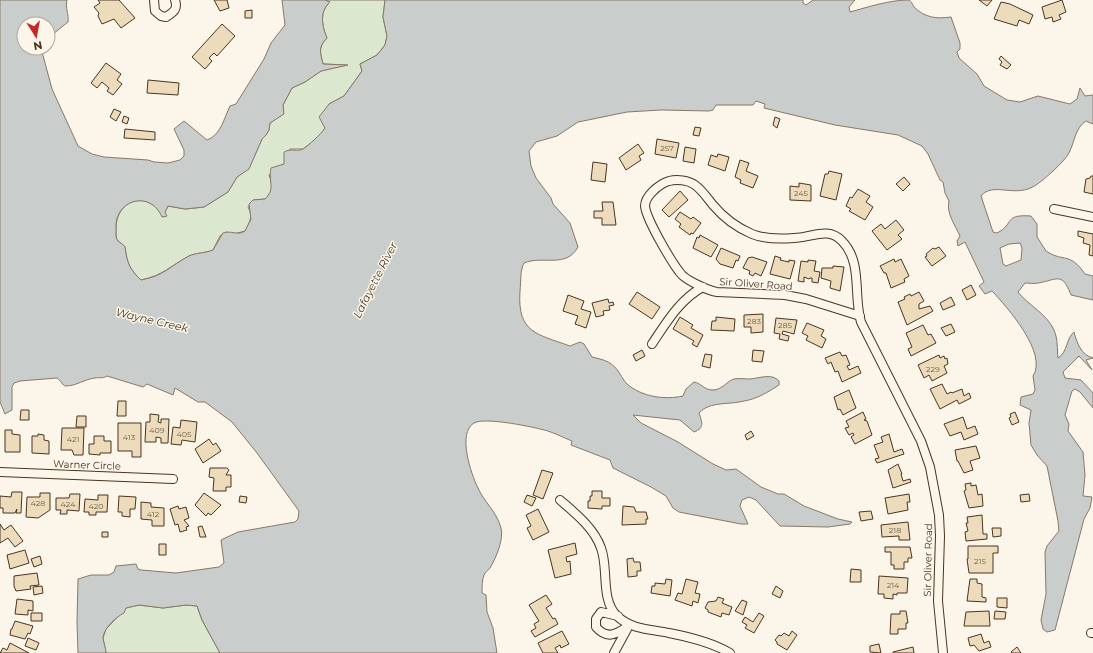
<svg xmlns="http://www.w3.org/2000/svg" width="1093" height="653" font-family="Montserrat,sans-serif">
	<rect width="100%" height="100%" fill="#fbf6e9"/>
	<path fill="#dce7d0" stroke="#887966" d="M325,0H385L383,17L387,36L385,45L377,55L360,64L362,71L344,96L329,104L324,124L325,128L320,136L303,149H290L284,164L269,175C273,185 273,192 265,199L253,200L248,207C253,216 250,222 245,231L234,234L226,232L220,236L213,250C206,253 195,253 189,256C170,266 164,275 141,280C129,269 127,262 125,247C123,244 120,243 118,241C116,239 116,235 116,232C114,200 147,188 163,217L166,216L165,212L168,206L185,209L204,207L228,192L237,177L249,168L262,139L266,135L269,130L270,123L283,114V105L292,88L305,82L321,71L346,65L323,64C320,52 318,47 327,38C322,26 319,12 330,2Z
		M139,605L163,608L186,605L197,606L202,620L220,653H106L103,638L106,629L126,608Z"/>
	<path fill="#c9cecd" stroke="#887966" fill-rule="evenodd" d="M0,0H67C65,8 69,14 68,22L48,38V24H24V48H41L52,89L78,146L92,154L104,157L148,160L154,162L168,163L180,160L184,156V150L174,129L184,121L207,140C221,135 224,118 230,106L236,104L264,59L271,43L285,25L282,0H325L330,2C319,12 322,26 327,38C318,47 320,52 323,64L348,65L321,71L305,82L292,88L283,105L284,114L270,123L269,130L266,135L262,139L249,169L237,177L228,192L204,207L185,209L168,206L165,212L167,216L162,217C150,189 114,200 116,229C116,233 115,238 118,241C120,243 123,244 125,247C127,262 129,269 141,280C164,276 170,266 189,256C195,253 206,253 213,250L223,233C231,230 237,236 245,231L251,219L249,204L253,200L265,199C276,189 268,181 271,168L284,164V152C291,148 297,152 303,149C308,146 322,133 325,128L319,117L329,104L344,96L362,71L360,64L377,55L385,45L387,36L383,17L385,0H803V3L806,5L813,0H855L849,7L850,12C868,7 890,0 908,0C912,1 912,4 914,7C925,18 937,19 951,17L960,43V49L957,52L959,58L977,74L984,86L1007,100L1020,102L1038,96L1070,104L1077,99L1080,88L1085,96L1093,95V124L1086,121C1075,128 1075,141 1069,153C1064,162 1045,179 1036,185C1016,199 993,181 981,196L993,232L997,233C1015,224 1003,214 1031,216L1037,224V237L1046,251C1064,263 1069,251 1085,274L1093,276V300L1071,295C1062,271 1057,280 1038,283C1034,284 1029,283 1025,283L1018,292C1028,305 1047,314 1054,330C1058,339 1057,349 1058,358C1068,352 1066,338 1074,332C1077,343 1081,355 1093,358L1086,360L1092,370L1079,356L1063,372L1065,378L1081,380L1093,393V408L1080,392L1075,389L1072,391L1065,415L1069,424L1068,431L1083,452L1085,475L1083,496L1092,497L1090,508L1084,519L1055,630L1047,632L1043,629L1041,620L1046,594L1045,552L1047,546L1059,531L1058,521L1047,466L1037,455L1031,445L1029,423L1031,410L1020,405L1021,397L1033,394L1035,390L1033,376C1048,353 1007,307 992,291L985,294L979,286L984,282L965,242L958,246L957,241L960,236C955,225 946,213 949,201L945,193L943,182L940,180L928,154L922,146L898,135L835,125L764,108L765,104L756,101L753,105H716L713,110L709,111L661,110L627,112L588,120L578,122L557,136L536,142L529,151L531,166L536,178L551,198L553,204L570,223L578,247C566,269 542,255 524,263C520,270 521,282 520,291C517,333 537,334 570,346L580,342L584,344L592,357C605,360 613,362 620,374C622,377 624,381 627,384C642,397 665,400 683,396L686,389L694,382C701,383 704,390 713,390C722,390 727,381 734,379C739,378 745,379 750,379C760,378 772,373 779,381V385C768,392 757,399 744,401C729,405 710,401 699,413C702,422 705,428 694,432L680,420L633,415L641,423L678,442L713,464L726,470L736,469L761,487L778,494H784L804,506L838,519L852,522L850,524L828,527L780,526L756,500L749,497L742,500L740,506L748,524H741L679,512L673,508L666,496L651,487L613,468L610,460L571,445L572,441C562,437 551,431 540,429C528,426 484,417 474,423C457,433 471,474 478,488C484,502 497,512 501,528C504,539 496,558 490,568C488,571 485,572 484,575C482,580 482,587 482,593L486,595L487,612L493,628L497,653H220L202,620L197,606L186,605L163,608L139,605L126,608L124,613C116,617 105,627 103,637C103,642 106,648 106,653H78L77,622L78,579L91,575H109L114,572L116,566L136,564L138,569L141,570L176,573L219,567L224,563L221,540L238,532L295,522L298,519L299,511L257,453L232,422L205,402H198L175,388L173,395L147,384L143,387L107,376C102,379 100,377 95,378C85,379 76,386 66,386C62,386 61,380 57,378L20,381L14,383L12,387V410L5,414L0,402ZM1020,243L1022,248L1021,260L1006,266L1003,264L1000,248L1009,244Z"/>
	<path fill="#ecdcbc" stroke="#4a3520" d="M98,0H119L135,18L121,28L114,19L102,24L98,16L99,13L94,7L100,3Z
		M214,0H227L229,8L220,11Z
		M979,0H992L987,6Z
		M1062,0L1066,12L1059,15L1061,19L1053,22L1052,17L1045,19L1042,7Z
		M1001,2L1010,4L1033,15L1029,24L1019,20L1017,26L994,19Z
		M252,10V18H245V11Z
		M222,24L235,36L217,56L214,53L209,58L212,61L205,69L192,57Z
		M1001,56L1011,65L1007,69L1000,65L1002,62L999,59Z
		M106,63L121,74L117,80L122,84L113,95L107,91L109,88L102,82L97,88L91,83Z
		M148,80L179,83L178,95L147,93Z
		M114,109L121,112L116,121L110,117Z
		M124,116L129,118L127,124L122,122Z
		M775,117L780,119L777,128L773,125Z
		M695,127L701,128L699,136L693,135Z
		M125,129L155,132V140L124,138Z
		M657,139L679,143L676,158L655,154Z
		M638,144L644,153L639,156L641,160L626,170L619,158Z
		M685,147L696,149L694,163L683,161Z
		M718,154L729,157L725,171L708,165L711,155L717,157Z
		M740,160L749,163L746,171L758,176L753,188L740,183L741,180L735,177Z
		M593,162L607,164L605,182L591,180Z
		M829,171L842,174L836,200L820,196L825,174H828Z
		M1091,176H1093V194L1084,192L1086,179L1090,178Z
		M904,177L910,184L903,191L896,184Z
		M799,183L811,185V201L790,200V186L799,187Z
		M858,189L870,196L866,202L873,207L865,220L849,211L851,209L846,206L850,197L852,198Z
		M680,191L688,200L669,217L662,210Z
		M602,202H613L616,225H602V218H594V211H603Z
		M680,212L691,219L693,217L701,223L693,234L691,233L690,235L679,227L681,224L675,219Z
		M896,220L904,230L898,235L902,239L887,250L872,231L881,224L885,229Z
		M1078,231L1093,234V256L1089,255L1090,245L1083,243L1084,238L1078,236Z
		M700,235L718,245L711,257L693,248L697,237L699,238Z
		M939,247L946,256L932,266L925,257L927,256L926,254L933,248L935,249Z
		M721,248L740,256L738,261L736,260L733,268L720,264L716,259Z
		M775,256L781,258L780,260L789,262V260L795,261L790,279L770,274Z
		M752,257L767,262L761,276L755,273L753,276L749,274L750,271L743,268L748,258Z
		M894,259L895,262L901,259L909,276L904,279L905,282L891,288L886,273H884L880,266Z
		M808,260L816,261L814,271L820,272L818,283L812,282V278H810L809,279L804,277V282L798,281L801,261L808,262Z
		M833,266L844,267L840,291L830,288L831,281L821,278L822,268H833Z
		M971,285L976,295L967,300L962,290Z
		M637,292L660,307L652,319L629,304Z
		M919,292L924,301L919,304V309L930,306L933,311L907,325L898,302L905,299L904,297L910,294L911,296Z
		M568,295L584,301L581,309L591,312L586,328L575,324L578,316L563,311Z
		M951,297L955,305L943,310L940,303Z
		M608,299L609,303L613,302L614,305L609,306L610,310L603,311L604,315L596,317L592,303Z
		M763,314V332L751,333V327H744V315Z
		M680,317L693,325L691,328L703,335L697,347L692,344L694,341L673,329Z
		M716,317L735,319L734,331L711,330L712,321H716Z
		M776,318L797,320L794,334L783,331L782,334L789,336L788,341L779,339L780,334L774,333Z
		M807,323L824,330L821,336L826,339L822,348L806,340L808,336L802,333Z
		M951,324L955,332L946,336L941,328Z
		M923,325L928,335L931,334L936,343L911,356L908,349L912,347L906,333Z
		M642,350L645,356L636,361L633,355Z
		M753,350L764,351L762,362L752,361Z
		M840,352L842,356L846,355L850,365L847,366L849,370L858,366L861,373L842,382L838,371L835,372L831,362L828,364L825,358Z
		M705,354L712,355L710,368L702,366Z
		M939,355L940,358L944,356L945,359L947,358L948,364L944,366L947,373L932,381L929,375L924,378L918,365Z
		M942,384L947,394L951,392L952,393L962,389L964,396L969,393L971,398L959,404L957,400L940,409L930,389Z
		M849,390L856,408L843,415L840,409L838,410L834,397Z
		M118,401H126V416H117Z
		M21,410H29V420H20Z
		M863,412L866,419L864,420L867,421L872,435L855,444L851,437L854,435L853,433L849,435L845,428L849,427L846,421Z
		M1015,412L1019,422L1012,425L1009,418L1011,417L1010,414Z
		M150,414L159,415L158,422L161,423V419H169L168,443H161V438L156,437V442H145L146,422H150Z
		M77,416H86V427H76Z
		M963,417L967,429L975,426L978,434L964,440L961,432L950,436L944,424Z
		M181,420L197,422L195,442L182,440L181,445L171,444L173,427L180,428Z
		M118,423H141V457H132V451H118Z
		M62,428H84L83,455H74L72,450H61Z
		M5,430H12V434L20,435V452H5Z
		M751,431L754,436L747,440L745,435Z
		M38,434L44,435V440L49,441V454L32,453V436H38Z
		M889,434L894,452L902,449L904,454L877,463L875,459L879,458L874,445L883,442L881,437Z
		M94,436H104V441H111V453H100V455L89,454V444H94Z
		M209,439L213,445L216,443L221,451L203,463L195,449Z
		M976,446L980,458L970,461L973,470L964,473L958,461H957L955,450Z
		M898,464L902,474H901L903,481L910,479L911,482L893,488L888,470Z
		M210,468H227L229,470L226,475H231V487H226V491H213L214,478L209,477Z
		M542,470L553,473L543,499L533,495Z
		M971,483V486L976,485L978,495L982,494L983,506L969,508L964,491L966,490L965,484Z
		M592,491H602V498H610V506H602V509L588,508V501H590V496H592Z
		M12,492H22L21,513H16L17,509L15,513H3V508H0V496L11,497Z
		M40,493H50V510L38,518L26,517L27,497H40Z
		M204,493L221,505L211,515L208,513L206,516L195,505Z
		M70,494H80L79,511L67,510V514H60L61,510H56V498H69Z
		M909,494L910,502H907L908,510L888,514L885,498Z
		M1029,494L1030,501L1021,502L1020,495Z
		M98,495H108L107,512H96V515H89V512H84L85,499L98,500Z
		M527,495L536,498L532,506L524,502Z
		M119,496L136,497L135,509H130V517L122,516V512H118Z
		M240,496L247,497L246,503L239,502Z
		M141,502L151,503V507L164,508V526H152V520L141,519Z
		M178,506L179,509L186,507L189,518L184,520L189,526L186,527L187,530L180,532L178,524L175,525L170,509Z
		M623,506L634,507L636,512H646L648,519H646V524L622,525Z
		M538,509L549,532L533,540L527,528L531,526L526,515Z
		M871,511L873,519L861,521L859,512Z
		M982,515L983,534H987V539L966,541L965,532L968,531L966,523H968L967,517Z
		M908,522L910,540H899V536L882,537L881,525Z
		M0,524L4,530L11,525L23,541L15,547L8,538L0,543Z
		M202,526L206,537H200L198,527Z
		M992,528H1001V536L993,537Z
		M102,532H108V537H102Z
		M575,543L577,554L566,557L567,562L570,561L571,574L555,578L548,550Z
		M159,544H166V555H159Z
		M968,546H998V553H993V573H969L967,559H968Z
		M885,547H910L912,558H908V562H904V569H894V565H891V552H885Z
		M25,550L29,563L10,569L7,555Z
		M40,556L42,564L34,567L31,559Z
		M633,558L634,562H640L641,571H637V576L628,577L627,559Z
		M851,569L861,570V582H850Z
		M37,573L39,585L30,586L31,589L16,591L14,586V576Z
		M879,576L908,578L907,593H897V595L893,594V599L884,598V594H878Z
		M666,579L672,580L670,596L651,593L652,586H655V583L665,584Z
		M686,579L698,582L695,593L700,594L698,603L693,601L692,606L675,600L678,593L682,594Z
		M970,579H977V583L982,584V597L986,598V602L967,601Z
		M42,586L43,593L34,595L33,587Z
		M776,586L783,591L780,598L772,594Z
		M546,595L552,604L546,608L553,619L555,618L558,624L535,637L531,631L536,628L534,624L539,621L529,605Z
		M718,597L724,599L722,603L732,607L729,615L722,613L721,617L708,612V610L705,608L708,602L716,601Z
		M997,598H1007V608L997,607Z
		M17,599L33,601V611L28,610V615L15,614Z
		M742,600L747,602L743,615L735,611Z
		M900,611H906L908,623H906V629H898V634H890L891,614H900Z
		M989,611L990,626H964L966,612Z
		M995,611L1006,612L1005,619H994Z
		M31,613H42V621H31Z
		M759,613L764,616L754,633L745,628L747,625L742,622L745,617L753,622Z
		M15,621L33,626L30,634L28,633L25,639L10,635L11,629H12Z
		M562,631L569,644L561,648L560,645L555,648L558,653H543L538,643Z
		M792,631L797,635L787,650L777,644V642L775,640L779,635L781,636L784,633L789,636Z
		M981,634L984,643L989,641L991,647L979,651L974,645L970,646L968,638Z
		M28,638L39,643L36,650L25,646Z
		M10,643L29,653H0L3,648L7,650Z
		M879,644L881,653L870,652V646Z
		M913,647L914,653H893V652Z
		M1017,647L1021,653H1012L1011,652Z"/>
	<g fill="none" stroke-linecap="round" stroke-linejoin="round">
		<defs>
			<path id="street" d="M154,0L155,11L161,16L166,17C174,12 178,9 175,0
				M1054,209L1093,217
				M860,316L806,299L785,295L717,292C709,291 688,281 682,275C673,265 646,219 645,206C645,196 659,184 669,181C677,179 688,180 695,185C702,190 708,199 713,205C723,217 738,228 752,234C764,239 781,239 794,238C811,238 828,226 842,241C863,262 853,296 861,322L921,441L930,467L939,515L940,536L938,601L943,653
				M652,344C666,323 680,299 703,287
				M0,472L173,479
				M560,500C575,513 594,528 601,548C609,569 600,599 617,616C632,630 651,629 669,633C690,637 711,642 730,653
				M618,616L601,612L596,619V627C608,641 618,633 630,625
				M1091,633H1093
				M614,653L627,629"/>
		</defs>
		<use href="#street" stroke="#4a3520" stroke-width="10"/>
		<use href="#street" stroke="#fbf6e9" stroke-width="8"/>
	</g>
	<g text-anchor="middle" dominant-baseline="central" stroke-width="3" stroke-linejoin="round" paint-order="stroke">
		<g font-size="8" fill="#725f47">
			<text x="667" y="148">257</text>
			<text x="801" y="193">245</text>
			<text x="754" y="321">283</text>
			<text x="785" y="325">285</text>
			<text x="933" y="369">229</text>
			<text x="157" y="430">409</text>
			<text x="184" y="434">405</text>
			<text x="129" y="437">413</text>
			<text x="73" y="439">421</text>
			<text x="38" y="503">428</text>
			<text x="68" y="504">424</text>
			<text x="96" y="506">420</text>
			<text x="153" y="514">412</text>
			<text x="895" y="530">218</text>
			<text x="980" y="561">215</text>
			<text x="893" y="585">214</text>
		</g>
		<g font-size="10" fill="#4a3520" stroke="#fbf6e9">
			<text transform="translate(756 284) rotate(4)">Sir Oliver Road</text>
			<text transform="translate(87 465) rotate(2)">Warner Circle</text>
			<text transform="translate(928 560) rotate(-89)">Sir Oliver Road</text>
		</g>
		<g font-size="11" font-style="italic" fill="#4a3520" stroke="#fbf6e9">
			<text transform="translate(375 280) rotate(-63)">Lafayette River</text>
			<text transform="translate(152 320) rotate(13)">Wayne Creek</text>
		</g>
	</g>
	<g transform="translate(36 36) rotate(169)"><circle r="19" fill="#fbf6e9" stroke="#b4a999"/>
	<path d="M0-3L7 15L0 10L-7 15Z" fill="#c62828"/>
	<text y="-6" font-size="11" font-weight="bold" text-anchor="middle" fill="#4a3520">N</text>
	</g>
</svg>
